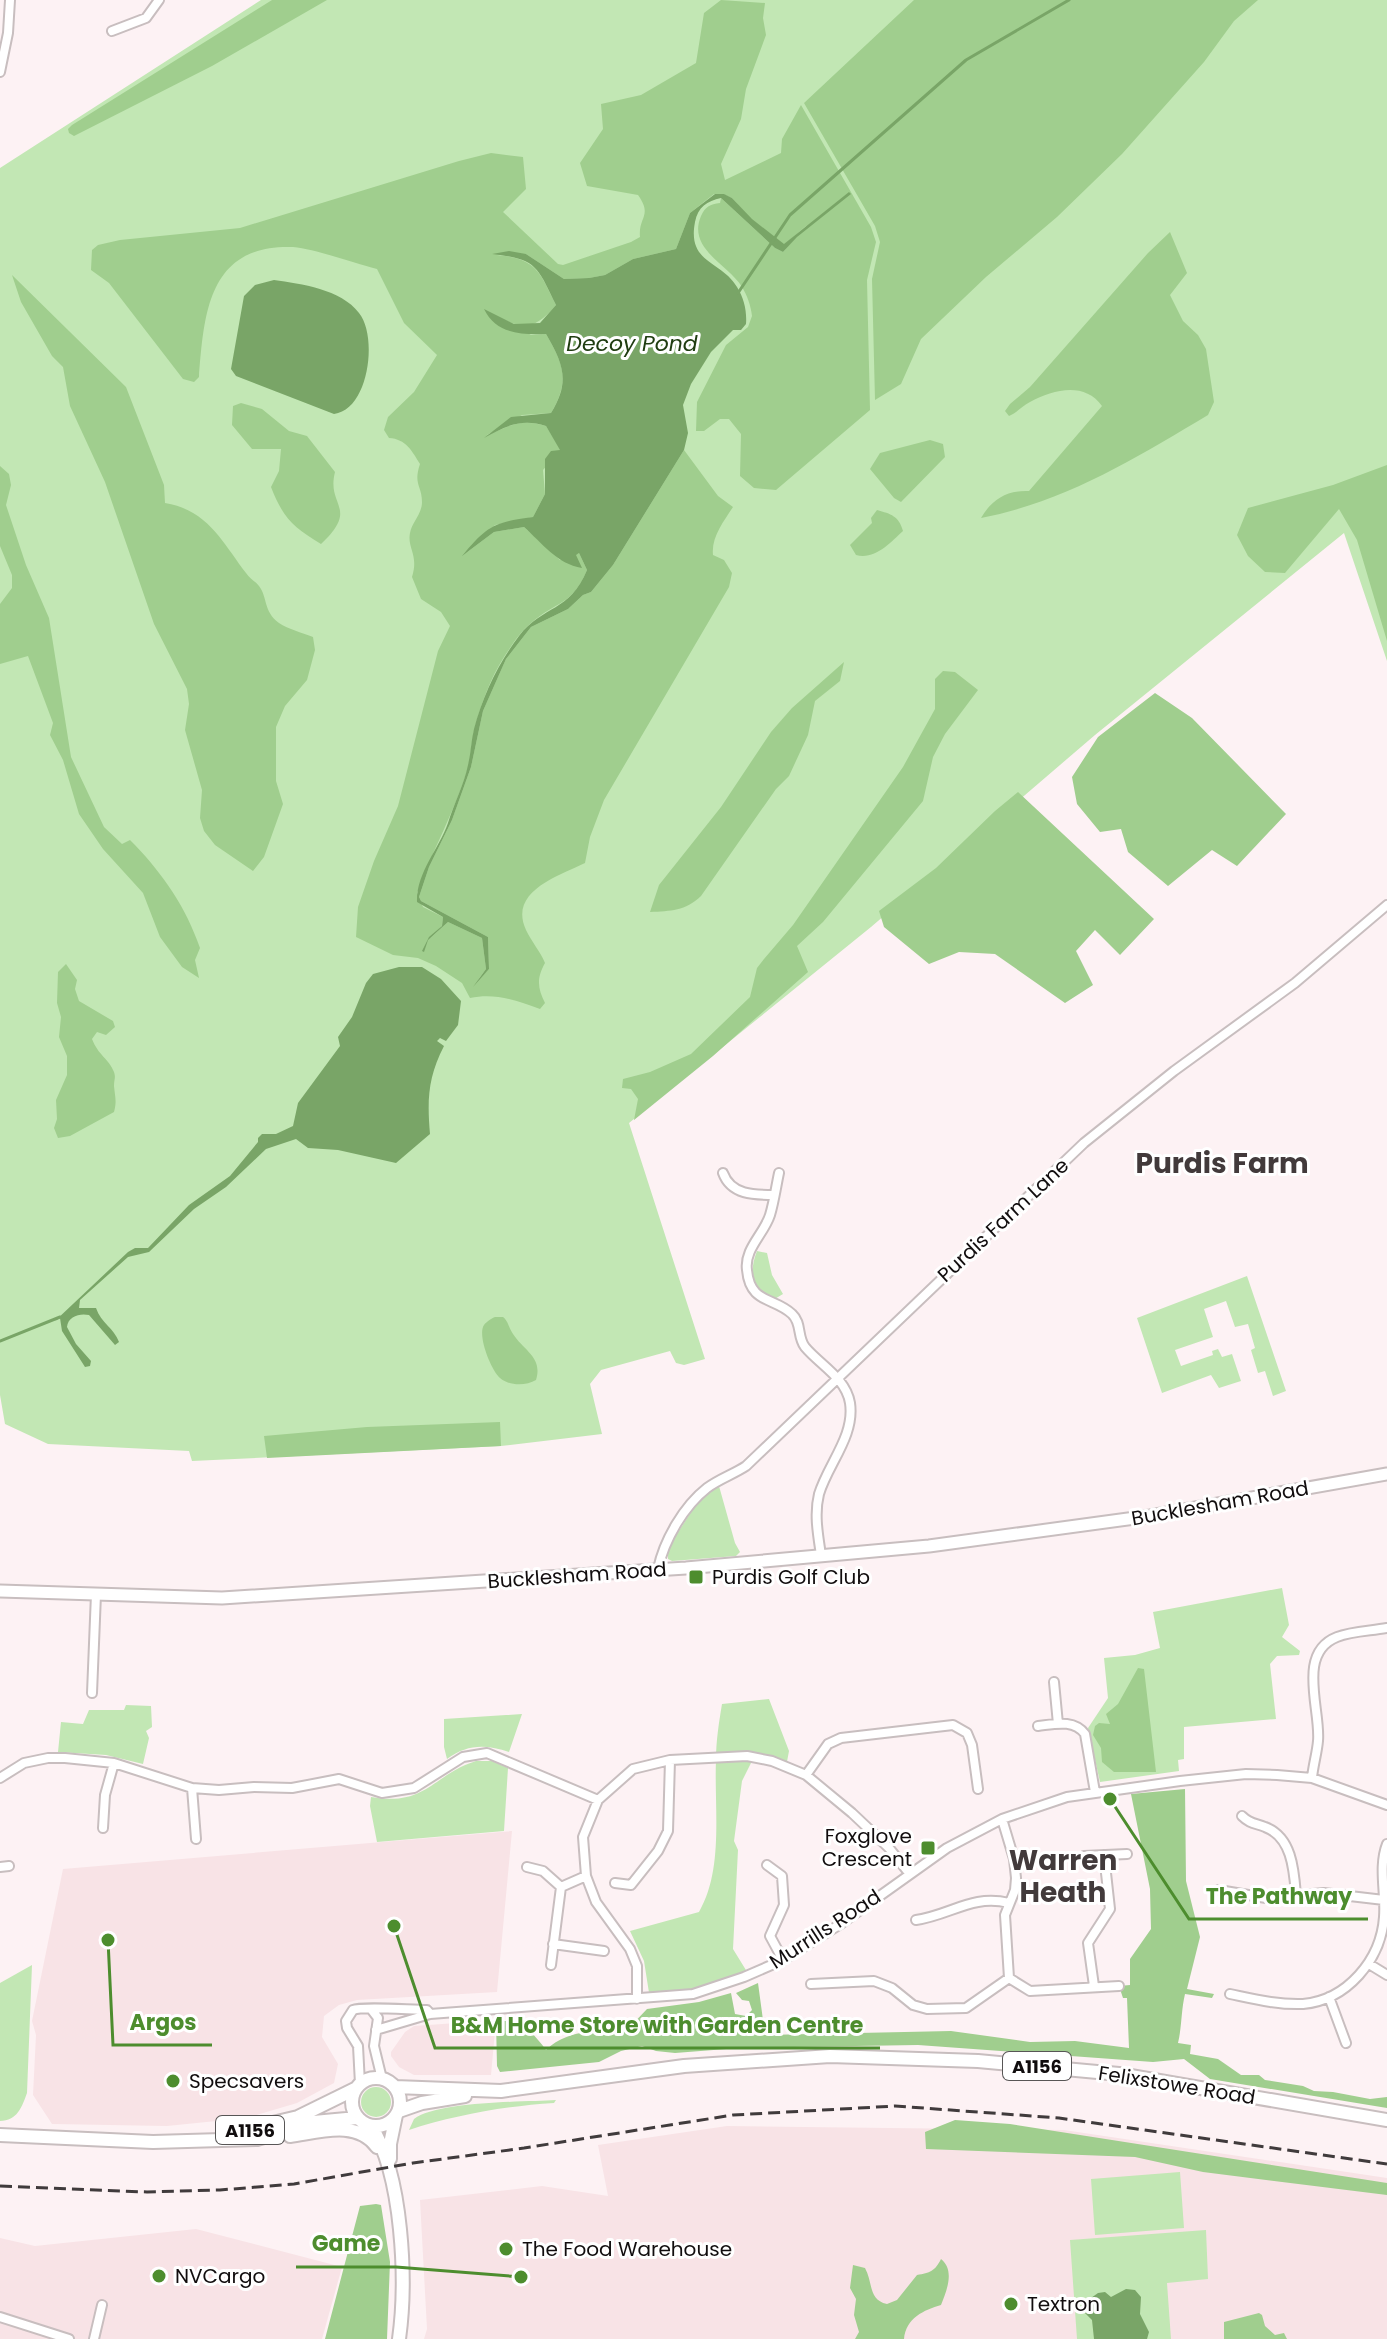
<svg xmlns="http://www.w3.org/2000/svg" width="1387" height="2339" font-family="Poppins,sans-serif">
	<rect width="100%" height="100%" fill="#fdf2f4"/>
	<path fill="#f8e3e6" d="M512,1831L497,1992L357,2000L339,2005L324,2016L322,2037L338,2064L334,2083L297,2103L246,2118L167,2126L52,2124L33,2095L36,2035L32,2021L63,1869Z
		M485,2021V2030L495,2031L491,2075H414L399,2067L391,2056V2052L405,2032L414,2026Z
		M727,2126L1064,2130L1387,2178V2339H424L427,2329L420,2200L542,2186L608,2196L598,2145Z
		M196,2229L342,2267L322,2339H0V2238L35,2246Z"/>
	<path fill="#c2e7b4" d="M261,0H1387V661L1344,533L1095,735L871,927L629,1123L705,1359L684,1365L676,1363L670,1351L601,1370L590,1384L602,1434L501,1446L192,1461L189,1451L48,1444L5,1424L0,1395V168Z
		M757,1251L767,1253L772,1275L783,1294L773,1300C753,1287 748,1274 757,1251Z
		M1247,1276L1286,1391L1273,1396L1265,1371L1258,1373L1251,1350L1255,1348L1248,1324L1235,1327L1226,1301L1204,1309L1213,1337L1175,1350L1181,1366L1213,1355L1212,1351L1218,1349L1222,1357L1232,1354L1241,1381L1219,1388L1211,1375L1162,1393L1137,1318Z
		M719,1486L735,1543L740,1552L736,1556L672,1561L668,1559V1548L698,1501Z
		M1282,1588L1289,1625L1282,1637L1300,1651L1299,1655L1277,1656L1270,1664L1276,1719L1184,1727V1759L1178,1760L1179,1771L1100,1782L1088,1728L1108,1698L1104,1658L1135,1655L1160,1648L1153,1612Z
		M769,1699L789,1751L786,1767L754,1757L742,1781L734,1841L738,1850L733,1949L749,1975L693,1994L650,1999L644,1961L630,1931L699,1912C724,1869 714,1808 716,1760C716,1741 719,1722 722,1704Z
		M126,1705L151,1706L152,1727L146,1731L149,1738L143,1764L106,1755L58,1752L61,1722L83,1724L89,1710H124Z
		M522,1714L509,1752C486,1744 467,1744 447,1759L444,1747V1719Z
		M476,1761H492L508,1768L504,1831L377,1842L370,1806L371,1797C427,1807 433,1774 476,1761Z
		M32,1965L27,2093C22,2107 17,2121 0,2121V1983Z
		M361 2102a15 15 0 1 1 30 0a15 15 0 1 1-30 0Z
		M556,2100L554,2103C506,2106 455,2115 409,2130L414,2119C438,2101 525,2102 556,2100Z
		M1180,2172L1184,2228L1095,2235L1091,2179Z
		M1206,2230L1208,2279L1167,2283L1171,2339H1077L1070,2240Z"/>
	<path fill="#a0ce8e" d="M272,0H327L212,66L74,136L69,133L68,129L72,125Z
		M721,0L765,3L763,18L766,35L746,89L741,119L721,164L725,180L781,153L782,139L801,105L871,227L876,242L867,280L870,410L776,490L754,488L740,476L741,434L729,419H720L704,431H696L697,402L726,345L748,327L752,316C751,306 747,295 742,287C728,264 687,249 701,216C705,207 710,204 720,203L721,198L775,248L783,252L807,225L784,245L751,219L732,198L723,194H714L690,213L676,249L633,259L605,275L589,278L564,279L526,254L497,255C537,259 539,271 556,305C530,336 518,327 485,310L531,335L546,334C564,365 570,381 551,413L522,415L487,435C511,426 519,418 546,426L561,450L543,470L545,494L533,517L495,525L466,553L494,532L524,527L560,560L579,553L587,570C572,606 556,601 531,623C520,632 512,645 504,657C490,679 480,706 474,731C471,743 471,756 468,768C455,811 432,851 417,893L423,907L443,917L442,926L428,940L448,922L482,938L486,969L478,980L489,969L488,937L421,901L419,897L429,867L452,820L471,767L483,711L506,659L531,627L568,609L583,595L591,592L613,565L684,450L718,496L733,507C724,521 711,537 713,555L724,560L732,573L729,587L604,800L590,837L585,863C559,876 508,891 526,930C531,941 540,951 545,963C536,979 538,989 545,1003L540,1009C516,1000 495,993 470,998L462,983L436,966L418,958L393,955L356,937L358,907L374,861L398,806L438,651L450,626L441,612L421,599L412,577C419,555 407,548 410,533C412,522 422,514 422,502C422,485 413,485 420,464C412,451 406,439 389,438L384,430L388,417L414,392L437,355L404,323L377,269C353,263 316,249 293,247C209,244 204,312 199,377L194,382L183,379L109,283L91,270L92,250L98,245L120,240L240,228L459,161L491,153L523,157L526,189L503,212L558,264L563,265L631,242L640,237C638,217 653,216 638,195L587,186L580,163L603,129L601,104L641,95L696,63L704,13Z
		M914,0H1258L1234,21L1204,62L1122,154L1057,217L986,277L921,339L901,384L875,400L872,279L880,242L875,226L804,103Z
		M1170,232L1187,273L1170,295L1183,321L1198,335L1206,349L1214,402L1208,415C1136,458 1065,502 981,518C992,499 1007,490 1029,491L1102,406C1085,382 1054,389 1030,402C1022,406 1018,412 1009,416L1005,411L1010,404L1030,387L1148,253Z
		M12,275L126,387L164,485L165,503C208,510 223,543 246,573C250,579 255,581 259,586C268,598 263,611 279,623C288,629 303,633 313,637L315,650L307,680L285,706L276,727V781L283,804L264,857L253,871L215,845L204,831L200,818L202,790L185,730L189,704L187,689L154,624L105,482L70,406L63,367L52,356L21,302Z
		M241,403L262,409L289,431L307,436L335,472C326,507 360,507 321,544C293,527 283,518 271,487L279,471L281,449H252L232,425L233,406Z
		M930,440L943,444L945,457L901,502L894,498L870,469L880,453Z
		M1387,465V641L1357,540L1339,509L1285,573L1265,572L1248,556L1237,535L1248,508L1333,485Z
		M0,466L9,474L11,485L6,505L26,565L49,618L71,757L104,827L122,844L130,840C158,868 183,902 197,940L200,948L195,960L199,978L182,967L160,937L143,893L103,849L79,814L63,760L50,735L53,723L28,656L0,664V604L12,588V575L0,546Z
		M877,510C891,514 899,516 903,531C890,543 875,560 856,555L850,545L872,523L871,518Z
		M844,662L840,681L815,701L808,735L789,776L776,789L701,896C685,911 671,911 650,912L659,885L721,807L771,732L792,708Z
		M943,671L955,672L978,690L945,734L933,757L923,801L823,922L797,946L808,972L713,1056L634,1120L638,1099L631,1089L622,1088L623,1079L650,1072L691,1054L750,997L757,968L764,959L793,925L903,767L935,709V679Z
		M1155,693L1192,718L1286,814L1237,866L1212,850L1168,886L1128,852L1121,829L1100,832L1077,804L1072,777L1098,737Z
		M1018,792L1154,919L1120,955L1095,930L1076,951L1093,985L1065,1003L995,954L959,952L929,964L884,927L879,911L936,868L995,811Z
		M66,964L77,980L75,989L79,1001L113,1021L115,1027L106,1035L97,1032L92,1039C98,1055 109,1059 114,1072C116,1078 114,1079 114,1086C115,1097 117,1101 114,1112L70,1136L58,1138L54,1128L57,1119L56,1100L67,1075V1056L59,1037L61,1017L57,1003L58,972Z
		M495,1317H503C509,1322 508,1327 513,1334C524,1351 543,1357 536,1380C526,1386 509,1386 500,1378C491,1370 477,1335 484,1325C486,1322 492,1318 495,1317Z
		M500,1422L501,1446L267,1458L264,1436L367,1427Z
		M1138,1668L1144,1669L1156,1772H1114L1102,1762L1101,1748L1093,1735L1095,1726L1099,1723L1110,1724L1106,1714L1118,1704Z
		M1185,1789L1186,1881L1200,1937L1187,1989L1214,1994L1212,1998L1185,1994C1181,2011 1182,2026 1178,2043L1191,2045L1190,2054L1218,2059L1241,2075H1259L1265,2080L1303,2086L1314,2091L1333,2092L1370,2099L1387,2097V2108L1210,2079L1184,2059L1153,2062L918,2045L739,2048L675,2053L656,2051L642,2046L621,2051L599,2062L500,2072L497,2066L496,2021C520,2019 532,2031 546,2050C569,2028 597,2032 627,2030L647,2009L699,2002L731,1993L735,2014L746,2016L752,2010L749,2001L742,2000L736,1993L758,1983L765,2035L951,2031L1030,2042L1075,2041L1129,2048L1127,1998H1123L1119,1986L1130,1985V1959L1151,1929L1150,1889L1131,1794Z
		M955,2120L1010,2124L1387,2183V2195L1203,2172L1135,2157L926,2149L925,2132Z
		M376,2204L381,2205L390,2262L387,2339H325L360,2206Z
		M941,2259C955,2270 947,2290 941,2305C924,2310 906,2318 904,2339H855L859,2332L854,2315L856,2299L850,2288L853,2265L865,2268C873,2282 868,2300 887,2304L897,2300L917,2275C930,2273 935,2271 941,2259Z
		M1259,2313L1262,2315L1265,2326L1275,2335L1284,2333L1287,2339H1224V2322Z"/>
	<path fill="#79a567" d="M849,192L851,194L797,237L783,252L775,248L721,198C707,201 698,207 695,222C687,264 721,260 737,287C744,298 747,311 746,324L741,330H733L711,352L691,384L683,405L688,433L684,450L613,565L591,592L583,595L568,609L531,627L506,659L483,711L471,767L452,820L429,867L419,897L421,901L488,937L489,969L473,987L486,969L482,938L448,922L428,940L424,952L422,951L429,937L442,926L443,917L417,902C416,873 439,849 448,823C454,804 464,784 468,765C471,753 471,741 474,729C483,695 498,664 519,636C543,605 570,612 587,570L579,553L576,555L582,568C557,564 542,543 524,527L494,532L462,556C487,526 494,522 533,517L545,494V459L551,451L560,450L546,426C521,418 506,426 484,438L511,417L551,413C570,382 564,365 546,334C522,335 496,334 484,309L514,324L540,323L556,305C537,266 537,259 492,254L509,251L526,254L564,279L589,278L605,275L633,259L676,249L690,213L715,194H724L732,198L752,219L784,244Z
		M274,280C301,284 341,289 359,313C378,336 369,410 334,414L236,376L231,369L244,296L255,285Z
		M399,967H422L441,979L461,1001L458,1025L446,1041L440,1038L437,1041L444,1046C428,1077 427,1100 430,1134L396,1163L338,1150L308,1148L296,1139L266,1149L226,1187L194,1209L149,1252L128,1257L80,1300L79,1308H96C101,1323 114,1328 119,1342L115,1345L89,1315C80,1313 68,1316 67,1327L76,1344L91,1361L90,1366L85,1367L62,1331L60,1318L55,1321L128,1252L135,1248H148L189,1205L230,1176L258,1142V1138L262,1134H276L293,1126L298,1103L340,1046L338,1037L352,1017L366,983L373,974Z
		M1126,2289L1135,2290L1141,2297L1140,2314L1149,2332L1147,2339H1094L1092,2320L1083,2311L1084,2303L1098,2293L1105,2292L1111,2297Z"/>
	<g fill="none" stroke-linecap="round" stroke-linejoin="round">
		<path stroke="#79a567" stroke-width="3" d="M738,293L790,215L966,60L1069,0
			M0,1341L60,1317"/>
		<defs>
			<path id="street" d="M112,31L146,18L159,0
				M0,72L8,33L10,0
				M723,1173C731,1195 754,1195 774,1195
				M779,1173C776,1187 774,1202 770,1215C764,1234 744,1249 747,1270C750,1304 774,1297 792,1314C802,1323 797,1337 805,1347C820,1365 846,1378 850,1403C855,1436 828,1464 819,1494C814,1514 818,1535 821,1555
				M658,1569C664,1540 684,1506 707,1488C719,1479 734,1474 746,1466L1084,1143L1174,1071L1295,983L1387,905
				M1054,1682L1058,1724
				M92,1693L96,1594
				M1038,1726C1055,1724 1074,1719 1085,1734L1095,1792
				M806,1775L828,1744L841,1738L953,1725L967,1733L972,1745L978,1789
				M0,1778L24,1763L48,1758H65L114,1763L192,1788L219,1790L254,1787L292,1788L339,1779L382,1793L414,1788L463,1757L487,1753L598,1800
				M1312,1778C1313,1766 1317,1753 1318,1741C1321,1710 1296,1653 1337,1637C1352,1631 1371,1631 1387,1628
				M192,1788L196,1839
				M1242,1816C1250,1824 1255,1823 1265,1827C1292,1837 1294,1870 1296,1895
				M1002,1819L1014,1859L1016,1878L1015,1890L1005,1915L1009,1978L1030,1991L1119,1986
				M103,1828L105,1795L114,1763
				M1084,1856L1127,1854
				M767,1865L782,1876L784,1905L770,1936L783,1960
				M0,1867L9,1866
				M527,1867L543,1871L561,1887
				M615,1883L631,1885L658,1851L668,1831L670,1760
				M1219,1890L1266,1898L1324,1893L1384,1900
				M916,1920C951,1915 972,1894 1009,1903
				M553,1944L604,1951
				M1369,1964L1387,1975
				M551,1965L561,1887L586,1876
				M811,1984L874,1981L892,1988L913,2005L927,2009L966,2008L1009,1978
				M1094,1986L1088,1943L1110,1909L1104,1855
				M1230,1994C1254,1999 1278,2005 1303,2004C1347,2000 1381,1960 1384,1917C1386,1893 1378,1867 1387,1844
				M1329,1997L1346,2043
				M637,1999V1966L630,1949L596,1902L586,1876L583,1837L598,1800L633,1769L670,1760L747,1756L772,1761L806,1775L852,1813L889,1848L909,1873
				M371,2009L378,2018L374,2046L382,2079
				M376,2030L430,2014L693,1994L744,1977L783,1960L839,1925L947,1848L1002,1819L1067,1797L1180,1781L1246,1774L1277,1775L1312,1778L1387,1805
				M360,2084L358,2046L347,2028L346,2021L353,2010C362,2006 411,2010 427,2010L430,2014
				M0,2317L69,2339
				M94,2339L102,2305"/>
			<path id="secondary" d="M0,1591L222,1598L686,1568L929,1546L1150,1516L1387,1474"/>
			<path id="primary" d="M352 2102a24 24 0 1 1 48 0a24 24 0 1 1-48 0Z
				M395,2087L501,2091L684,2066L830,2056L978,2061L1119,2074L1387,2120
				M399,2111L422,2103L465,2096
				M371,2126C403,2175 407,2282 399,2339
				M231,2133L298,2117L355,2089
				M0,2135L153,2142L257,2139L314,2122L357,2118
				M290,2136C319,2132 357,2119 377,2147
				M390,2159V2144L396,2115"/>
		</defs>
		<use href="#street" stroke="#c8bebf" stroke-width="12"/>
		<use href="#secondary" stroke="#c8bebf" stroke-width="15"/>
		<use href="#primary" stroke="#c8bebf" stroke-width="16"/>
		<use href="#street" stroke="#fff" stroke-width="8"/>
		<use href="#secondary" stroke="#fff" stroke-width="11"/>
		<use href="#primary" stroke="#fff" stroke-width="12"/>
		<path stroke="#403b3c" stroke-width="3" stroke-dasharray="12 6" stroke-linecap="butt" d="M0,2186L147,2192L220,2190L294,2184L413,2163L524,2148L733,2115L895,2106L1059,2118L1387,2164"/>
	</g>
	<g fill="#4d8d2e" stroke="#fff" stroke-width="3">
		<rect x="688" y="1569" width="16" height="16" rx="4"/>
		<rect x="920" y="1840" width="16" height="16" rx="4"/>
		<circle cx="173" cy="2081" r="8"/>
		<circle cx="506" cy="2249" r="8"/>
		<circle cx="159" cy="2276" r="8"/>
		<circle cx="1011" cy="2304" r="8"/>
	</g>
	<g text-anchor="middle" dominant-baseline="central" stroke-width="6" stroke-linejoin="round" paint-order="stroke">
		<g fill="#fff" stroke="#585656" stroke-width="2">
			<rect x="1003" y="2052" width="68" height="28" rx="6"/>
			<rect x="216" y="2116" width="68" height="28" rx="6"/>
		</g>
		<g font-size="18" font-weight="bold" fill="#110d0e">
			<text x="1037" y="2066">A1156</text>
			<text x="250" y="2130">A1156</text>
		</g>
		<g font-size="20" fill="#110d0e" stroke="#fff">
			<text transform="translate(1003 1220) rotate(-43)">Purdis Farm Lane</text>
			<text transform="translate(1220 1503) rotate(-10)">Bucklesham Road</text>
			<text transform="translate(577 1575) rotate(-4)">Bucklesham Road</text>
			<text transform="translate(825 1929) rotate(-33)">Murrills Road</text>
			<text transform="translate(1177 2085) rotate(9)">Felixstowe Road</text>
		</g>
		<g font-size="20" fill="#110d0e" stroke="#fff" text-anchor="start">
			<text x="712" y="1577">Purdis Golf Club</text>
			<text x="912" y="1836" text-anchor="end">Foxglove<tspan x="912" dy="23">Crescent</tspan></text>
			<text x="189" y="2081">Specsavers</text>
			<text x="522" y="2249">The Food Warehouse</text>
			<text x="175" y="2276">NVCargo</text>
			<text x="1027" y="2304">Textron</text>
		</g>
		<g font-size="22" font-style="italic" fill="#203d11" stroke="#fff">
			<text x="632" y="343">Decoy Pond</text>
		</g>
		<g font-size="28" font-weight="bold" fill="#423a3b" stroke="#fff">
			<text x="1222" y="1163">Purdis Farm</text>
			<text x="1063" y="1860">Warren<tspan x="1063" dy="32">Heath</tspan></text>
		</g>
	</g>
	<path fill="none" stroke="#4d8d2e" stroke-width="3" d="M1110 1799L1189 1919H1368M108 1940L113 2045H212M394 1926L435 2048H880M521 2277L396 2267H296"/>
	<g fill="#4d8d2e" stroke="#fff" stroke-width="3">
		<circle cx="1110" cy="1799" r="8"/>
		<circle cx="108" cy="1940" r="8"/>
		<circle cx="394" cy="1926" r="8"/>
		<circle cx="521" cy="2277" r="8"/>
	</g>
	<g font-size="22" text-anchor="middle" font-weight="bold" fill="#4d8d2e" stroke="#fff" stroke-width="6" stroke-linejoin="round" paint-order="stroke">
		<text x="1279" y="1904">The Pathway</text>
		<text x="163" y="2030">Argos</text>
		<text x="657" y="2033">B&amp;M Home Store with Garden Centre</text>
		<text x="346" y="2251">Game</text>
	</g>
</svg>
